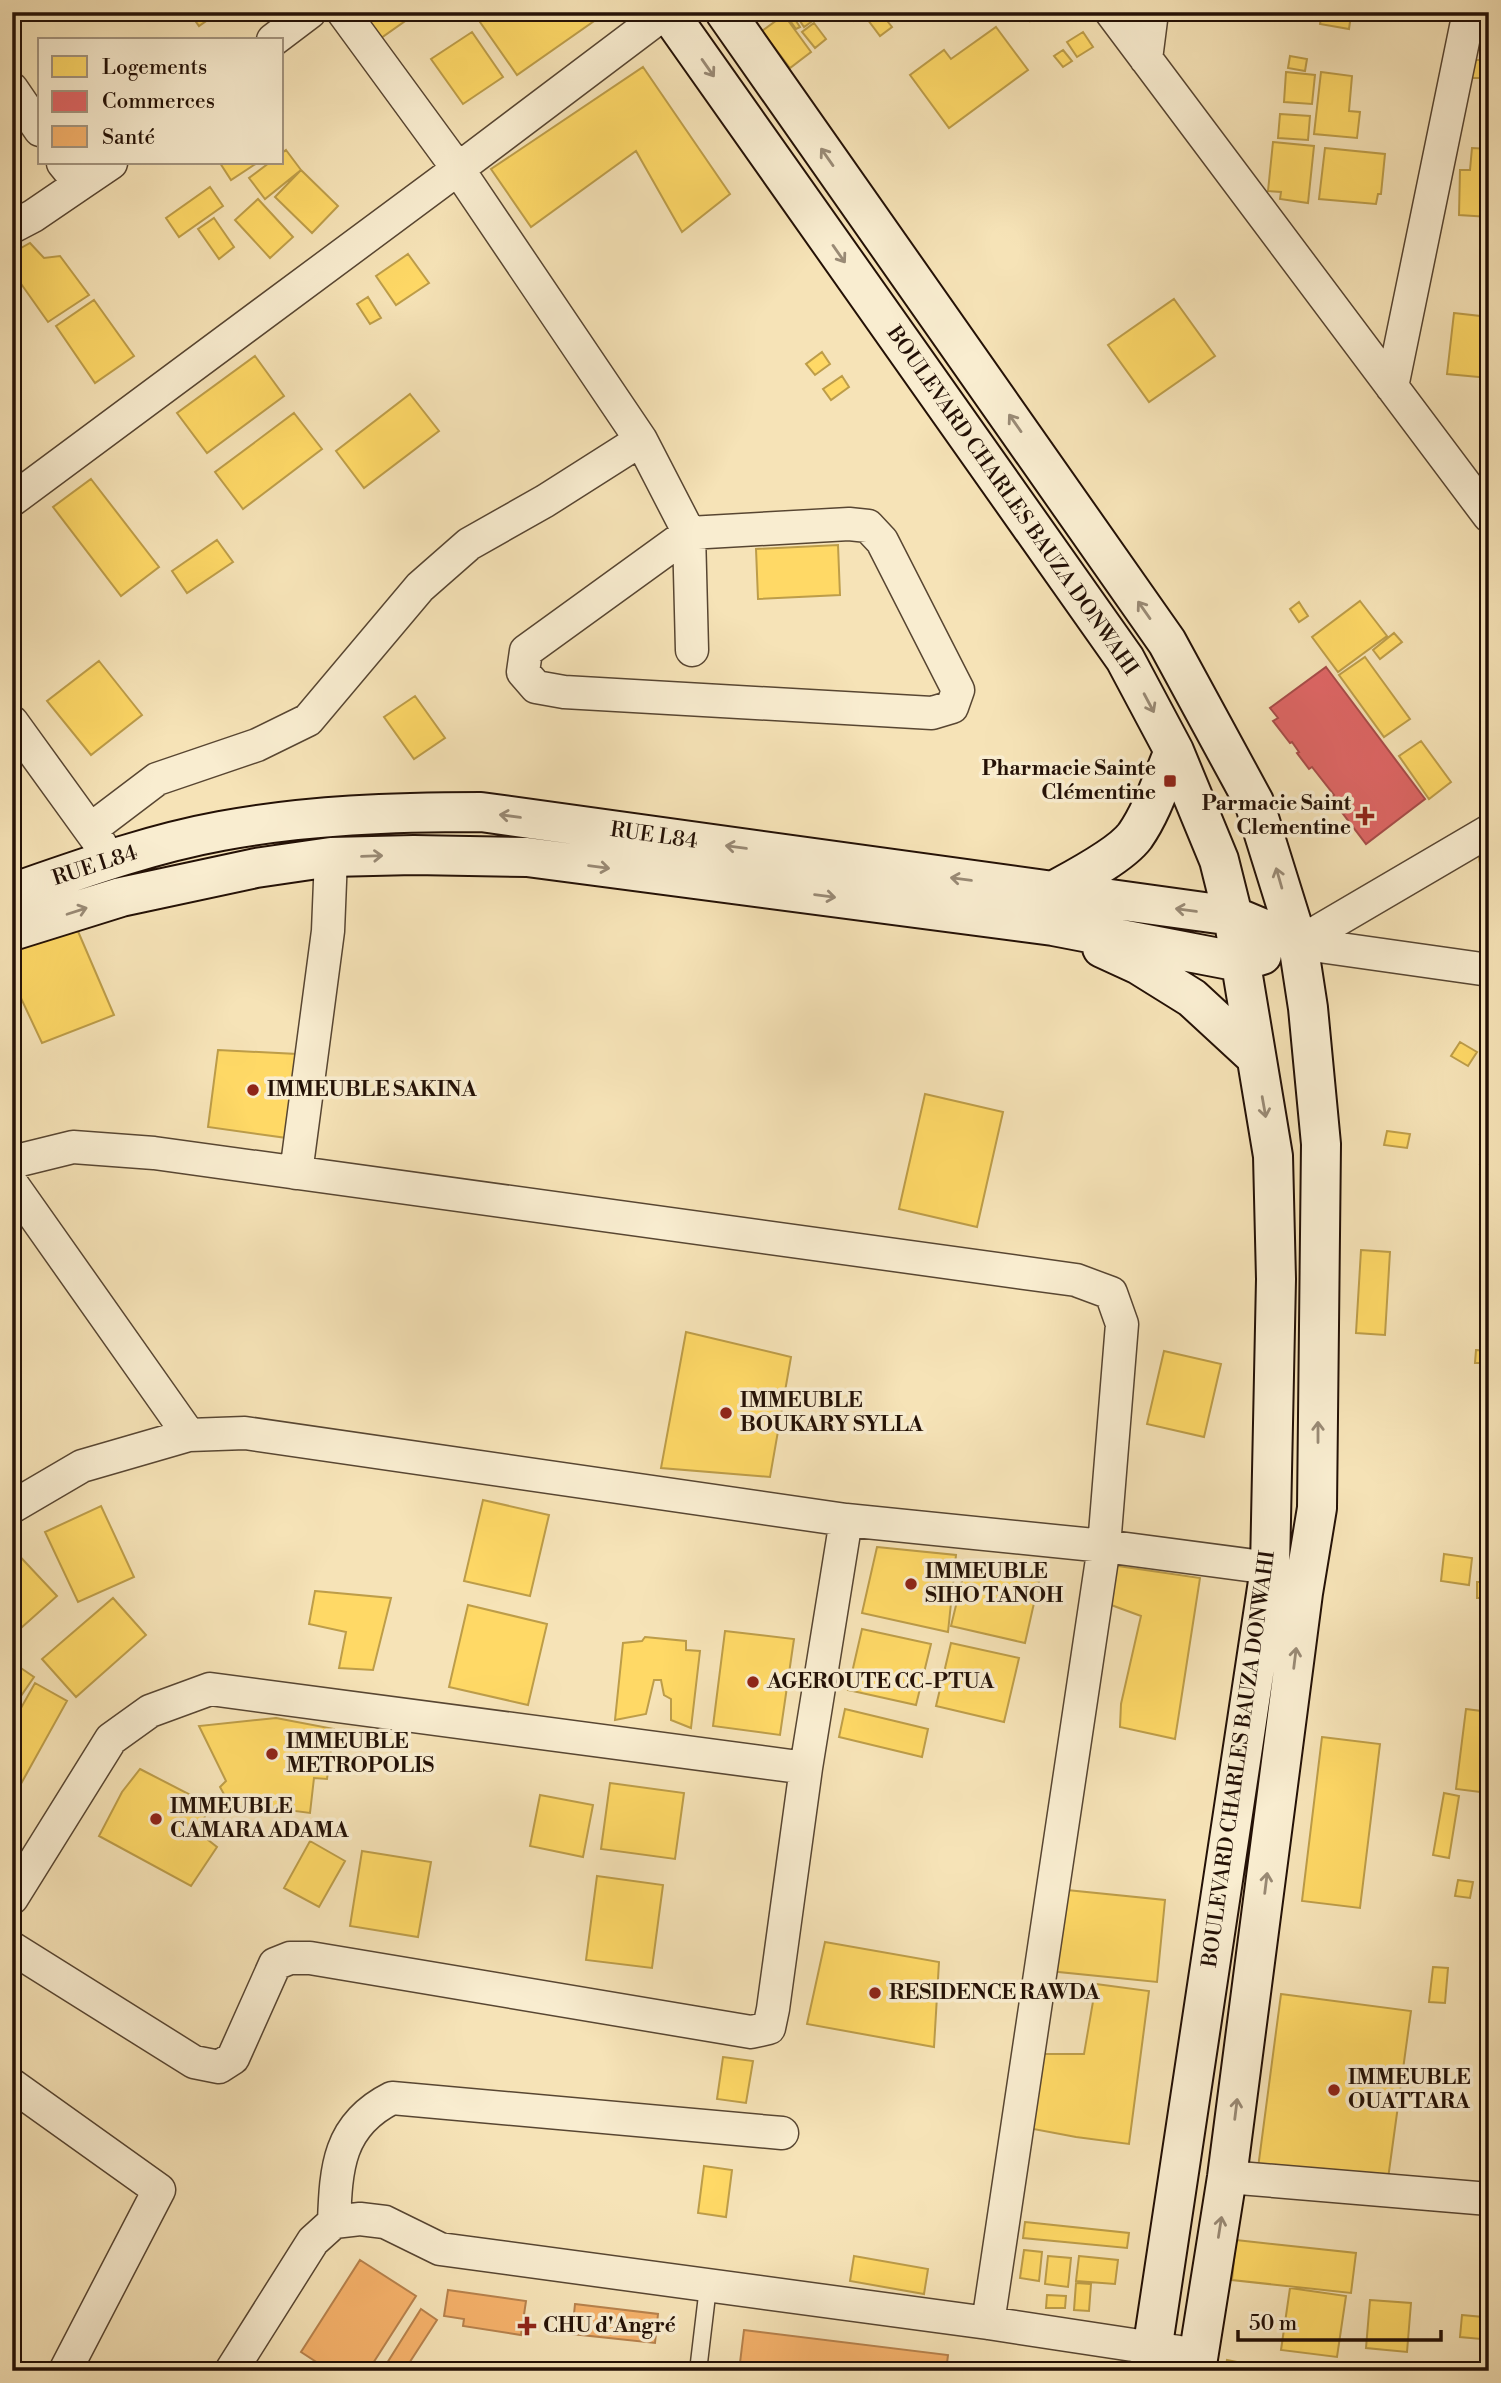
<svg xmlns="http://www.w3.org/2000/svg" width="1501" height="2383" font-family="'Libre Bodoni',serif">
	<rect width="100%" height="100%" fill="#f6e3b7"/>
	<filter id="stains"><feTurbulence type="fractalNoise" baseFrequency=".00286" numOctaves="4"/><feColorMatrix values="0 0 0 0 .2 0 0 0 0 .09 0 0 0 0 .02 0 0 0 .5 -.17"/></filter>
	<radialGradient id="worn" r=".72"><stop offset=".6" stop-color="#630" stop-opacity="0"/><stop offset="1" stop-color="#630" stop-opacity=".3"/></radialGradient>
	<path fill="#ffd966" stroke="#bd9d49" stroke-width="2" d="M189,12H219L199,26Z
		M363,12H418L381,38Z
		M473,12H607L517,75Z
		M784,12H790L800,27L796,29Z
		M794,12H804L811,22L804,27Z
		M847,12H858L861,16L854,21Z
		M862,12H880L892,27L880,36Z
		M1023,12H1042L1030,21Z
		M1322,12L1351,15L1349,29L1320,24Z
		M784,15L811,52L790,68L762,31Z
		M814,23L826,39L815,48L802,32Z
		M996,27L1028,70L949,128L910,75L944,50L951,59Z
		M472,32L503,77L463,104L431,59Z
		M1083,32L1093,47L1077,57L1067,42Z
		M1063,50L1072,61L1063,67L1054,56Z
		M1290,56L1307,59L1305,71L1288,68Z
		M1469,60H1489V78H1469Z
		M643,67L730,194L682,232L636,151L531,227L491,169Z
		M1286,72L1315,75L1312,104L1284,102Z
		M1321,72L1352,76L1349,111L1360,112L1357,138L1314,134Z
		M1280,114L1310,116L1308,140L1278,138Z
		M1273,142L1314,146L1308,203L1280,199L1281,192L1268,191Z
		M1325,148L1385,154L1381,194H1378L1376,204L1319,199Z
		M1472,148L1489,149V217L1459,215L1460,170H1470Z
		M286,150L301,170L265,199L249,178L269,163H282V153Z
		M220,163H257L231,180Z
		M301,170L338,206L312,233L275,197Z
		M210,187L223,206L179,237L166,218Z
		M258,199L293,237L270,258L235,220Z
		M214,218L234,247L219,259L198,229Z
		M30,243L44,258L60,256L89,295L48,322L12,271V253Z
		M408,254L429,283L396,305L376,276Z
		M368,297L381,318L370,324L357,304Z
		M1174,299L1215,356L1149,402L1108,345Z
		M94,300L134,356L95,383L56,326Z
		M1454,313L1489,317V378L1447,374Z
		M822,352L830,364L815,375L806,364Z
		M255,356L284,396L207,453L177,413Z
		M842,376L849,387L831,400L823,389Z
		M410,394L439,431L364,488L336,451Z
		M294,413L322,449L243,509L215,472Z
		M91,479L159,567L121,596L53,507Z
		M217,540L233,562L187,593L172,571Z
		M838,545L840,595L758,599L756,549Z
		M1360,601L1387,636L1338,672L1312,637Z
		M1299,602L1308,616L1299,622L1290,609Z
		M1394,633L1402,642L1380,659L1373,650Z
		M1365,657L1410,719L1384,737L1339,675Z
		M99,661L142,715L91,755L47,701Z
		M415,696L445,738L414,759L384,717Z
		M1421,741L1451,782L1429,799L1399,756Z
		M1489,848V869L1481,870L1478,850Z
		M74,922L114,1015L42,1043L12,979V948Z
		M1460,1042L1477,1052L1468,1066L1451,1056Z
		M218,1050L297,1054L287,1138L208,1127Z
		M925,1094L1003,1112L977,1227L899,1209Z
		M1387,1131L1410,1134L1407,1148L1384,1145Z
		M1489,1150V1170L1480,1164Z
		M1361,1250L1390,1252L1385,1335L1356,1333Z
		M686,1332L791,1357L770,1477L661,1468Z
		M1476,1350L1489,1351V1376H1482L1483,1363H1475Z
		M1164,1351L1221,1364L1204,1437L1147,1424Z
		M483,1500L549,1515L530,1596L464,1581Z
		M101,1506L134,1577L78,1602L45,1532Z
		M877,1547L956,1555L948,1632L862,1613Z
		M12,1548L57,1596L12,1636Z
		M1482,1553H1489V1579L1480,1578Z
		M1444,1554L1472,1558L1469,1585L1441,1581Z
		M966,1564L1039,1581L1025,1643L951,1626Z
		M1111,1565L1200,1578L1175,1739L1120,1727L1121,1704L1141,1616L1103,1602Z
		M1477,1582H1489V1598H1477Z
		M315,1591L391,1598L373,1670L339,1668L346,1632L309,1624Z
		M113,1598L146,1635L76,1697L42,1659Z
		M468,1605L547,1624L528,1705L449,1687Z
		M862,1629L931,1644L916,1705L848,1690Z
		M725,1631L794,1639L780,1735L713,1726Z
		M645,1637L686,1641V1650L700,1651L691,1728L671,1720V1699L664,1695L661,1680H654L646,1714L615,1720L623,1643L642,1641Z
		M951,1643L1019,1658L1004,1722L936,1706Z
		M12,1662L34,1677L12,1709Z
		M35,1683L67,1701L12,1800V1724Z
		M845,1709L928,1729L922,1757L839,1737Z
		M1466,1709L1489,1712V1793L1456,1789Z
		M276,1718L334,1729L327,1779L314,1778L310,1813L257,1806L231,1807L220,1787L226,1781L199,1726Z
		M1322,1737L1380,1744L1360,1908L1302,1901Z
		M140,1769L210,1805L198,1832L217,1847L191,1886L99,1836L122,1792Z
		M610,1783L684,1793L675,1859L601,1849Z
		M1444,1793L1459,1796L1449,1858L1433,1855Z
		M540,1795L593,1805L583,1857L530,1846Z
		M310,1841L345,1861L319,1907L284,1888Z
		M362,1851L431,1862L418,1937L350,1926Z
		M597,1876L663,1885L652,1968L586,1960Z
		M1458,1880L1473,1882L1470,1898L1455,1896Z
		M1057,1889L1165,1900L1157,1982L1049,1971Z
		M825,1942L939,1962L934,2047L807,2024Z
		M1433,1967L1448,1968L1445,2003L1429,2002Z
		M1096,1984L1149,1991L1129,2144L1076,2137L1028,2128L1035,2054H1084Z
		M1281,1994L1411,2011L1387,2186L1258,2168Z
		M723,2057L753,2061L746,2103L717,2099Z
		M704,2166L732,2170L726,2217L698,2213Z
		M1025,2222L1129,2233L1127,2248L1023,2238Z
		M1236,2240L1356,2253L1351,2293L1232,2280Z
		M1024,2250L1042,2252L1039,2281L1020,2278Z
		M854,2256L928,2269L924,2294L850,2281Z
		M1048,2256L1071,2258L1068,2287L1045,2284Z
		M1079,2256L1118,2260L1115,2284L1076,2281Z
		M1076,2283L1091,2284L1089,2311L1074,2310Z
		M1290,2288L1346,2296L1337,2357L1281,2350Z
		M1047,2295L1066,2296L1065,2308H1046Z
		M1370,2300L1411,2303L1407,2352L1366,2348Z
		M1462,2315L1483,2317L1481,2339L1460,2337Z
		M1227,2360L1267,2368V2371H1225Z
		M1361,2368L1454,2369V2371H1361Z"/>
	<path fill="#e06666" stroke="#a84c49" stroke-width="2" d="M1326,667L1425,799L1366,844L1331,798L1334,795L1312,767L1309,769L1297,753L1299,752L1292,742L1290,743L1273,721L1278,718L1270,708Z"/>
	<path fill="#f6b26b" stroke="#b7824d" stroke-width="2" d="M360,2260L416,2296L368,2371H321L324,2367L301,2352Z
		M448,2290L526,2301L521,2335L463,2326L464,2319L444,2316Z
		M575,2304L658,2314L655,2343L572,2334Z
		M421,2309L437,2320L404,2371H382Z
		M744,2330L948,2355L946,2371H739Z"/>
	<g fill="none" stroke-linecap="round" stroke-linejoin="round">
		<defs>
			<path id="lane" d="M698,2371L708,2287"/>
			<path id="street" d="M1111,12L1489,516
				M273,40L310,12
				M1146,59L1152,12
				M12,89L40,130
				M63,163L80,184L111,163
				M12,227L33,216L80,184
				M1392,387L1469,12
				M641,440L689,533L849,524L868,526L882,541L958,690L952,707L932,713L564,692L536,687L523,672L526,651L689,533L692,650
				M12,500L458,169L666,12
				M12,722L101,845
				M91,829L157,779L257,745L308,720L420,587L469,544L545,501L641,440L458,169L343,12
				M1298,943L1489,831
				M1298,943L1489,970
				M12,1162L73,1147L154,1153L1076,1280L1111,1293L1122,1324L1104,1546L988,2323
				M296,1173L328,931L331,857
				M12,1184L189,1435
				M12,1507L82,1466L189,1435L245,1433L846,1520L1104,1546L1270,1568
				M12,1898L111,1739L150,1711L210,1689L806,1768
				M12,1948L194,2062L219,2067L233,2058L275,1964L290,1958H310L751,2032L769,2028L773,2009L806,1768L846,1520
				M12,2085L159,2190L65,2371
				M1227,2177L1489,2199
				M334,2222C336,2168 338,2125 392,2098L782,2133
				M231,2371L313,2241L334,2222L360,2219L385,2222L440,2249L988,2323L1199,2355"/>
			<path id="secondary" d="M668,12L1125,659L1174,751L1219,860L1233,916L1273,1156L1276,1279L1270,1568L1149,2371
				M725,12L1167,642L1254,802L1298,943L1308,1008L1321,1144L1317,1508L1303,1593L1227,2177L1196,2371
				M1053,891C1075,879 1120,856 1135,836C1153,810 1162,779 1174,751
				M12,893C81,869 150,844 221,831C307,815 395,812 481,812L1233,916L1298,943
				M12,931L121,897L256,868L331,857L414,855L527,857L1053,926L1240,962L1262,955
				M1102,948L1139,965L1192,998L1256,1057"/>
		</defs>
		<use href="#lane" stroke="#584632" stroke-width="19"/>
		<use href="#street" stroke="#584632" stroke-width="35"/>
		<use href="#secondary" stroke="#241106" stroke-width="42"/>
		<use href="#lane" stroke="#f9edd0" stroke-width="16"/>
		<use href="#street" stroke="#f9edd0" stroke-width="32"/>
		<use href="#secondary" stroke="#f9edd0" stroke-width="38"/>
	</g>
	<defs><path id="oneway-shaft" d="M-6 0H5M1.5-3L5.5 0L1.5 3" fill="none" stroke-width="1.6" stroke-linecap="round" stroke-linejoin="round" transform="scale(1.75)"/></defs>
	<g stroke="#998a75">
		<use href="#oneway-shaft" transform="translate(708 68) rotate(55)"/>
		<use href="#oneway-shaft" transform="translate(827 157) rotate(-125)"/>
		<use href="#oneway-shaft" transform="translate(839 254) rotate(55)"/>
		<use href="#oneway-shaft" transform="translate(1015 423) rotate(-125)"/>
		<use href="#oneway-shaft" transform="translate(1144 610) rotate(-125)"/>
		<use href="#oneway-shaft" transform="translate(1149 703) rotate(62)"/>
		<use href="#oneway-shaft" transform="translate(510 816) rotate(-172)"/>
		<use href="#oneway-shaft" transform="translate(736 847) rotate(-172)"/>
		<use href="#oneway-shaft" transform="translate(372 856) rotate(-2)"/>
		<use href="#oneway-shaft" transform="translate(599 867) rotate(7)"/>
		<use href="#oneway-shaft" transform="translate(1279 878) rotate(-106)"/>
		<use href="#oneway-shaft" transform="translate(961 879) rotate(-172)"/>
		<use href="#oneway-shaft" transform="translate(825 896) rotate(7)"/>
		<use href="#oneway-shaft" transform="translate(1186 910) rotate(-172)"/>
		<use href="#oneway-shaft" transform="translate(77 911) rotate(-18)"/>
		<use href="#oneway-shaft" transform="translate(1264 1107) rotate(80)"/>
		<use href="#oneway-shaft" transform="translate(1318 1432) rotate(-90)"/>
		<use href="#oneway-shaft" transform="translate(1295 1658) rotate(-83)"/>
		<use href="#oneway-shaft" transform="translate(1266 1883) rotate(-83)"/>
		<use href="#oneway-shaft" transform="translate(1236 2109) rotate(-83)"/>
		<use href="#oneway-shaft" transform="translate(1220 2227) rotate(-81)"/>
	</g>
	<g fill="#8f2418" stroke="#f9edd0" stroke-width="2.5">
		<rect x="1163" y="774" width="14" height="14" rx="3.5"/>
		<path d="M1361.5 805.5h7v7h7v7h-7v7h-7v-7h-7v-7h7z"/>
		<circle cx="253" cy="1090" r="7"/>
		<circle cx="726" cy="1413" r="7"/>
		<circle cx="911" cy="1584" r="7"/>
		<circle cx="753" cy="1682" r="7"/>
		<circle cx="272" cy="1754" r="7"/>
		<circle cx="156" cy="1819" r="7"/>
		<circle cx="875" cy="1993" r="7"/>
		<circle cx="1334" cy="2090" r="7"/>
		<path d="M523.5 2315.5h7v7h7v7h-7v7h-7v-7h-7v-7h7z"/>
	</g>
	<g text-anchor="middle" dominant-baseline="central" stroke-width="7" stroke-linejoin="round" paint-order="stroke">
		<g font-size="21" fill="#241106" stroke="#f9edd0">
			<text transform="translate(1012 501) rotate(55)">BOULEVARD CHARLES BAUZA DONWAHI</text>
			<text transform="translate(654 836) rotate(8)">RUE L84</text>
			<text transform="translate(95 866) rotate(-18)">RUE L84</text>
			<text transform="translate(1239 1759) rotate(-82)">BOULEVARD CHARLES BAUZA DONWAHI</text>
		</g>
		<g font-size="21" font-weight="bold" fill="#241106" stroke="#f9edd0" text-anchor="start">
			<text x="1156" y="769" text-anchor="end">Pharmacie Sainte<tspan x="1156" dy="24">Clémentine</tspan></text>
			<text x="1351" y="804" text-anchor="end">Parmacie Saint<tspan x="1351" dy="24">Clementine</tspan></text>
			<text x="267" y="1090">IMMEUBLE SAKINA</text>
			<text x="740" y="1401">IMMEUBLE<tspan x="740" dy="24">BOUKARY SYLLA</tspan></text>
			<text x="925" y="1572">IMMEUBLE<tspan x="925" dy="24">SIHO TANOH</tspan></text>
			<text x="767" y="1682">AGEROUTE CC-PTUA</text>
			<text x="286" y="1742">IMMEUBLE<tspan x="286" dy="24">METROPOLIS</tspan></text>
			<text x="170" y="1807">IMMEUBLE<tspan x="170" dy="24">CAMARA ADAMA</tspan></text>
			<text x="889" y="1993">RESIDENCE RAWDA</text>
			<text x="1348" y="2078">IMMEUBLE<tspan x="1348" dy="24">OUATTARA</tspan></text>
			<text x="543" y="2326">CHU d'Angré</text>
		</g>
	</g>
	<rect width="1501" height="2383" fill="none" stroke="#f6e3b7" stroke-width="42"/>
	<rect x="14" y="14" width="1473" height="2355" fill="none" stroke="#241106" stroke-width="3.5"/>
	<rect x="21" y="21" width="1459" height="2341" fill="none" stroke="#241106" stroke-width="2"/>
	<rect x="38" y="38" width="245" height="126" fill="#f9edd0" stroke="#a4957f" stroke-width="2"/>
	<rect x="52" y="56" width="35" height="21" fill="#ffd966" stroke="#a4957f" stroke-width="2"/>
	<text x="102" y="74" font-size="21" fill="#241106">Logements</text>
	<rect x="52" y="91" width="35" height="21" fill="#e06666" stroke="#a4957f" stroke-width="2"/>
	<text x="102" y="108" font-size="21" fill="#241106">Commerces</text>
	<rect x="52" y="126" width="35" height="21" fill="#f6b26b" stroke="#a4957f" stroke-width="2"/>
	<text x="102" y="144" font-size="21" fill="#241106">Santé</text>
	<path d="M1238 2330v10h203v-10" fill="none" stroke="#241106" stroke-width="3.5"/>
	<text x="1249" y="2330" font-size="21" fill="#241106" stroke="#f9edd0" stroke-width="5" paint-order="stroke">50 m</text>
	<rect width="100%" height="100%" filter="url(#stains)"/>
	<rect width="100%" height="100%" fill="url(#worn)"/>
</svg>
